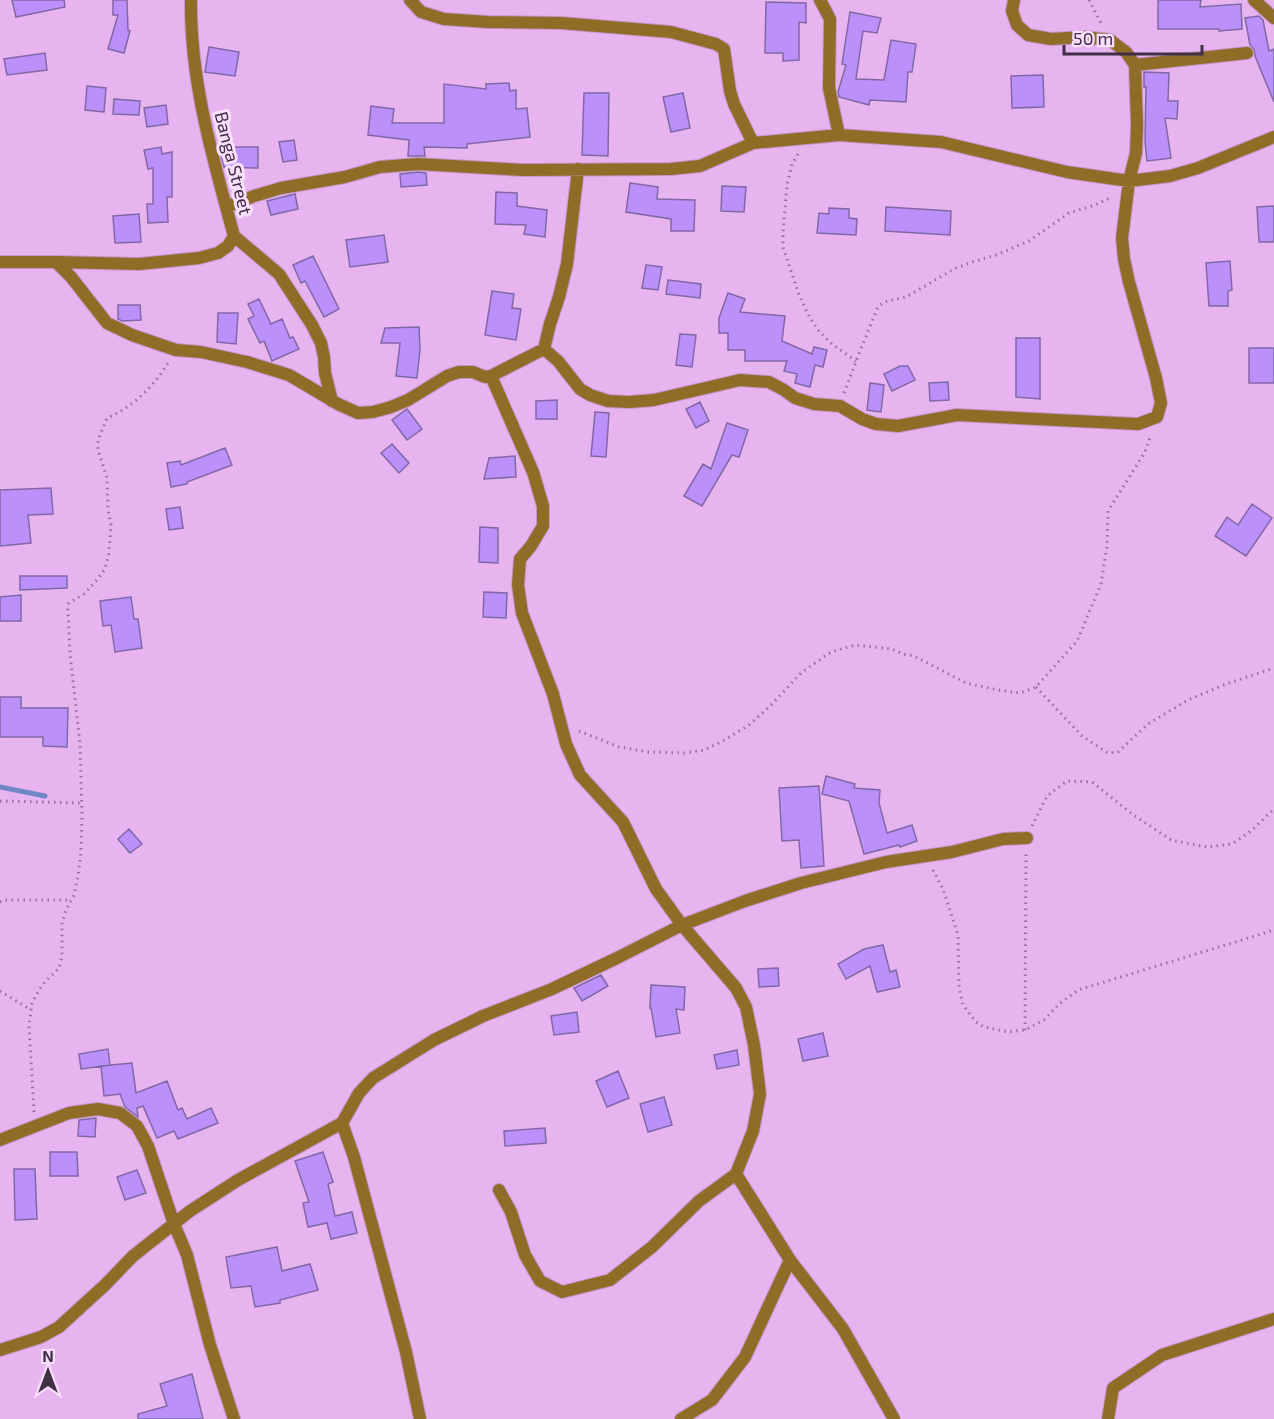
<svg xmlns="http://www.w3.org/2000/svg" width="1274" height="1419" font-family="'Exo 2',sans-serif">
	<rect width="100%" height="100%" fill="#e7b4f0"/>
	<g fill="none" stroke-linecap="round" stroke-linejoin="round">
		<path stroke="#6f88c5" stroke-width="5" d="M0,787L45,796"/>
	</g>
	<path fill="#bc90fa" stroke="#8068a6" stroke-width="1.5" d="M12,0H64L65,7L16,17Z
		M113,0H127L128,30L130,31L124,53L108,49L118,15H113Z
		M1158,0H1201L1200,7L1241,4L1242,29L1219,31V29H1158Z
		M766,2L806,3V23L799,22V60L783,61V53H765Z
		M850,12L881,18L877,33L863,31L856,79L884,80L891,40L916,44L912,72H908L906,102L870,100L869,105L839,97L838,92L846,65L842,64Z
		M1259,16L1263,20L1269,51L1274,49V102L1255,56L1254,49L1250,45L1245,18Z
		M209,47L239,52L235,76L205,72Z
		M45,53L47,70L7,75L4,59Z
		M1144,72L1169,73L1168,101H1178L1177,119L1165,118L1171,158L1147,161L1145,141L1146,87H1144Z
		M1043,75L1044,107L1012,108L1011,76Z
		M509,83L510,91L516,90V109L527,108L530,137L467,144V148L424,147L425,156H408L409,140L368,135L371,106L394,109L392,123H444V84L486,89V84Z
		M87,86L106,88L104,112L85,110Z
		M584,93H609L608,156L582,155Z
		M683,93L690,128L671,132L663,97Z
		M114,99L140,101L139,115L113,114Z
		M166,105L168,124L147,127L144,108Z
		M294,140L297,160L283,162L279,142Z
		M161,147L162,154L172,152V197H167L168,222L148,223L147,204H153V168L148,169L144,150Z
		M221,147H258V168L224,167L221,155Z
		M418,172L426,173L427,185L401,187L400,174Z
		M630,183L658,187L657,199L695,200L694,231H671V219L626,212Z
		M722,186L746,187L744,212L721,211Z
		M496,192L517,193V206L547,210L545,237L524,234L526,225L495,224Z
		M295,194L298,209L271,215L267,201Z
		M1274,206V242H1259L1257,207Z
		M886,207L951,211L950,235L885,231Z
		M829,208L849,209V218L857,219L856,235L817,233L819,213L829,214Z
		M139,214L141,242L115,243L113,216Z
		M384,235L388,262L350,267L346,240Z
		M313,256L339,309L324,317L305,281L301,283L293,265Z
		M1230,261L1232,290L1228,291V306H1209L1206,263Z
		M646,265L662,267L658,290L642,288Z
		M668,280L701,284L700,298L666,294Z
		M492,291L514,294L512,308L521,309L516,340L485,335Z
		M728,293L745,299L740,312L785,316L782,341L812,354L814,347L827,350L823,367L815,365L810,387L795,383L797,374L784,371L787,361H745V350H728V333H719V318Z
		M259,299L271,324L282,319L290,338L293,337L299,349L272,361L264,341L260,343L248,319L254,316L248,304Z
		M118,305H140L141,320L122,321L118,319Z
		M218,313H238L236,344L217,342Z
		M419,327L420,349L417,378L396,376L400,343H381L385,328Z
		M680,334L696,335L692,367L676,365Z
		M1016,338H1040V399L1016,397Z
		M1249,348H1274V383H1249Z
		M900,366H908L915,380L892,391L884,374Z
		M948,382L949,400L930,401L929,383Z
		M870,383L884,385L881,412L867,410Z
		M557,400V419H536V401Z
		M700,402L709,421L696,428L686,409Z
		M407,409L422,429L407,440L392,420Z
		M595,412L609,413L606,457L591,456Z
		M727,423L748,430L739,457L732,455L702,506L684,496L703,464L711,469Z
		M392,444L409,463L399,473L381,453Z
		M225,448L232,465L187,482V484L171,487L167,463L180,461L181,465Z
		M515,456L516,477L484,479L489,458Z
		M51,488L53,514L28,515L31,543L0,546V490Z
		M1252,504L1272,518L1246,556L1215,536L1227,517L1238,525Z
		M180,507L183,528L169,530L166,509Z
		M480,527L498,528V563L479,562Z
		M20,576H67V588L20,590Z
		M484,592L507,593L506,618L483,617Z
		M21,595V621H0V597Z
		M131,597L134,619H138L142,648L115,652L111,625L103,626L100,601Z
		M0,697H21V708H68L67,747L43,746V737H0Z
		M826,776L855,784L854,788L880,790L879,803L887,833L912,825L917,841L900,847L899,845L864,854L849,801L822,794Z
		M819,786L824,866L801,868L799,840L782,841L779,788Z
		M129,829L142,844L130,853L118,839Z
		M883,945L890,972L896,970L900,987L877,992L870,966L846,979L838,964L864,949Z
		M778,968L779,986L759,987L758,969Z
		M601,975L608,986L582,1001L574,988Z
		M651,985L685,987L684,1010L676,1009L680,1033L656,1037L651,1008H650Z
		M577,1012L579,1032L554,1035L551,1016Z
		M823,1033L828,1056L803,1061L798,1039Z
		M108,1049L110,1065L81,1069L79,1054Z
		M737,1050L739,1065L717,1069L714,1055Z
		M132,1063L136,1093L167,1081L178,1110L182,1108L187,1119L211,1108L218,1123L178,1139L174,1131L157,1138L143,1106L137,1108L138,1117L125,1107L120,1094L104,1096L101,1066Z
		M618,1071L629,1098L607,1107L596,1081Z
		M664,1097L672,1125L648,1132L640,1104Z
		M96,1118L95,1137L78,1136L79,1120Z
		M545,1128L546,1143L505,1146L504,1131Z
		M50,1152H77L78,1176H50Z
		M323,1152L333,1182L328,1184L335,1216L352,1212L357,1233L331,1239L327,1223L308,1227L303,1203L309,1202L295,1161Z
		M14,1169H35L37,1219L15,1220Z
		M137,1170L146,1193L125,1200L117,1177Z
		M277,1247L282,1271L310,1264L318,1290L280,1300V1303L255,1307L251,1286L231,1288L226,1257Z
		M192,1374L203,1419H138V1414L167,1406L160,1384Z"/>
	<g fill="none" stroke-linecap="round" stroke-linejoin="round">
		<defs>
			<path id="minor" d="M410,0L421,12L444,19L488,22L561,23L671,32L716,44L724,49L730,91L734,104L753,143
				M820,0L830,19L829,88L839,135
				M1254,0L1274,18
				M1135,65L1247,53
				M226,207L254,196L281,188L345,177L380,167L418,164L523,170L671,169L700,166L753,143L839,135L941,142L1067,172L1129,181L1170,176L1198,168L1274,137
				M234,236L279,274L312,325L321,343L324,357L325,373L332,401
				M0,262H56L139,264L199,258L218,253L228,246L234,236C213,159 190,81 191,0
				M56,262L71,277L107,323L132,335L176,350L201,352L247,362L289,375L338,404L358,413L373,412L391,407L408,400L447,376L459,372H473L485,377L491,376L533,472L543,506V526L531,546L520,559L518,585L522,613L553,694L566,744L580,775L623,822L656,889L682,925L736,988L746,1007L754,1045L760,1094L753,1131L736,1174L699,1201L652,1247L610,1280L562,1292L540,1281L525,1255L511,1212L499,1190
				M544,349L550,324L559,297L567,264L578,169
				M491,376L544,349L558,361L580,389L590,395L608,401L629,402L654,400L740,380L769,382L784,390L795,398L814,404L840,406L862,419L876,424L898,426L957,415L1138,424L1157,417L1161,403L1156,378L1129,282L1124,259L1122,238L1129,181L1136,153L1137,125L1135,65L1126,52L1110,40L1084,37L1051,39L1028,35L1017,25L1012,11L1014,0
				M342,1123L354,1157L406,1352L420,1419
				M0,1140L69,1113L98,1109L120,1113L137,1126L148,1146L174,1224L187,1255L210,1345L234,1419
				M736,1174L790,1260L843,1329L894,1419
				M0,1350L41,1337L59,1327L105,1285L133,1256L190,1211L238,1180L342,1123L359,1093L373,1078L434,1040L483,1016L552,989L617,958L682,925L745,901L801,883L886,862L952,852L1003,839L1027,838
				M681,1419L712,1400L745,1357L790,1260
				M1108,1419L1113,1388L1162,1355L1274,1319"/>
		</defs>
		<use href="#minor" stroke="#c397cb" stroke-width="14"/>
		<path stroke="#94719b" stroke-width="3" stroke-dasharray="1.5 4.5" stroke-linecap="butt" d="M1089,0L1102,25
			M798,154L792,164L787,185L783,233V247L799,295L810,318L819,331L832,344L856,361
			M844,393L860,351L878,307L884,302L906,297L954,269L972,262L996,255L1029,241L1069,213L1095,205L1112,197
			M1036,687L1082,736L1108,753L1118,752L1148,724L1188,700L1226,684L1274,668
			M579,731L619,747L649,752L685,753L704,750L721,742L749,725L771,705L802,672L831,652L855,645L892,649L903,654L914,656L966,683L998,690L1020,693L1036,687L1077,641L1101,584L1107,546L1108,511L1145,452L1151,435
			M0,801L82,803
			M1032,826L1047,796L1067,781L1092,782L1132,814L1171,840L1207,847L1232,844L1251,831L1274,809
			M933,870L943,889L958,935L959,988L963,1005L976,1022L984,1027L1008,1032L1025,1030L1044,1020L1059,1004L1078,990L1268,932L1274,929
			M0,902L4,900H71
			M0,991L31,1010
			M1025,1030L1026,853
			M34,1112L29,1026L32,1003L42,985L59,968L62,956V923L66,910L74,895L78,876L81,852L82,814L80,744L70,654L68,610L69,603L84,594L97,580L105,569L109,553L111,525L108,509L107,478L98,450V440L107,418C133,407 153,387 168,363"/>
		<use href="#minor" stroke="#906d27" stroke-width="12"/>
	</g>
	<g text-anchor="middle" dominant-baseline="central" stroke-width="6" stroke-linejoin="round" paint-order="stroke">
		<g font-size="18" fill="#422e46" stroke="#fadffe">
			<text transform="translate(234 163) rotate(76)">Banga Street</text>
		</g>
	</g>
	<g transform="translate(48 1371)" stroke="#fadffe" stroke-width="4.5" paint-order="stroke">
	<path d="M0-4.5L10 22L0 15L-10 22Z" fill="#422e46"/>
	<text y="-9" font-size="16" font-weight="bold" text-anchor="middle" fill="#422e46">N</text>
	</g>
	<path d="M1064 45v9h138v-9" fill="none" stroke="#422e46" stroke-width="3"/>
	<text x="1073" y="45" font-size="18" fill="#422e46" stroke="#fadffe" stroke-width="4.5" paint-order="stroke">50 m</text>
</svg>
